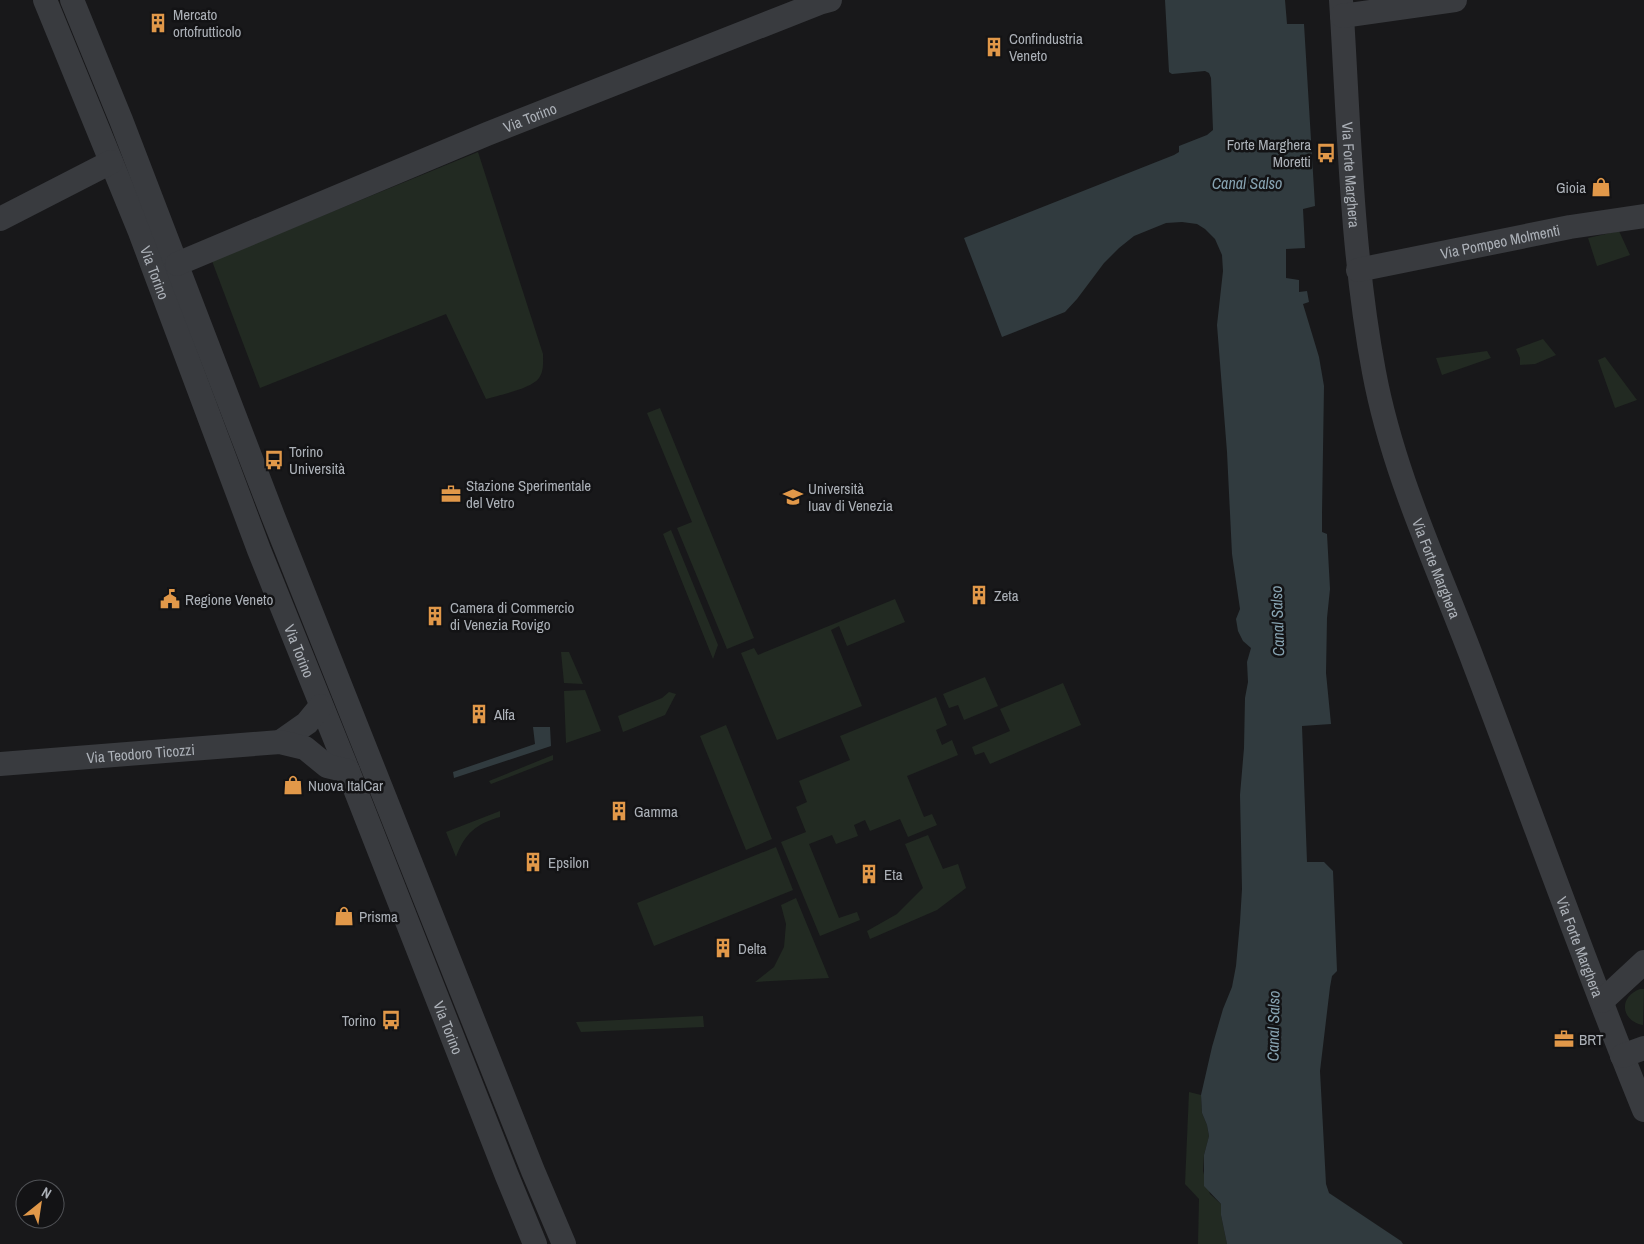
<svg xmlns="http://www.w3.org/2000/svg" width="1644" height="1244" font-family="'Archivo Narrow',sans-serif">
	<rect width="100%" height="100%" fill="#18181a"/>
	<path fill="#222a22" d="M478,152L543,354C543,362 544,371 539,378C531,389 499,395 486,399L446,314L260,388L212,261Z
		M1619,231L1630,255L1597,266L1588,238Z
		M1543,339L1556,355L1535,364L1520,365V358L1516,349Z
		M1487,351L1491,358L1442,375L1436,358Z
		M1605,357L1637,400L1615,408L1598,360Z
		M660,408L754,638L727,649L677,528L692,522L647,413Z
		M671,530L718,645L713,659L663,534Z
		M895,599L905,622L847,646L839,626L831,630L862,706L777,740L741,653L754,648L758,655Z
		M561,652H569L583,684L564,683Z
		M985,677L998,706L964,720L958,705L949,708L943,694Z
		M1063,683L1081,725L990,764L984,752L975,755L972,747L1010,731L1000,709Z
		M585,690L601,731L566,743L564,691Z
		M669,692L676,694L665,715L623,732L618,716L662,698Z
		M936,697L947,725L936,730L942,745L952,740L958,755L907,776L924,817L932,814L937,825L908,837L900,819L870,831L865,820L854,825L858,836L836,844L832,835L809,844L839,918L857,912L860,920L820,936L781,842L806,832L796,807L807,802L799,781L850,760L840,736Z
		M726,725L772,839L746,850L700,736Z
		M553,755V760L491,784L489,781Z
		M500,811V817C476,824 465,833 456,857L446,832Z
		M928,835L943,869L958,864L966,888L937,910L870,939L867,931L897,914L923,888L905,844Z
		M776,847L793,890L654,946L637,903Z
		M796,898L829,978L755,982L774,967L784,947L786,924L781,905Z
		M1640,989H1644L1643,1025C1621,1021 1618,997 1640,989Z
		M703,1016L704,1027L581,1032L576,1022Z
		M1189,1092L1201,1095L1202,1113L1207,1125L1209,1136L1204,1155L1203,1171L1210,1194L1221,1204V1215L1227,1244H1198L1199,1199L1185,1184Z"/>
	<path fill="#313b3f" d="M1165,0H1285L1287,24H1304L1315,206L1303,209L1305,248L1286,249V278L1299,280V292L1307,291L1309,302L1303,304L1319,357L1324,386L1322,513V532L1327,534L1330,589L1327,618L1326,673L1331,724L1302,726L1307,862H1324L1333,871L1337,971L1332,976L1330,987L1320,1071L1326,1184L1329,1193L1401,1241L1403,1244H1227L1221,1215V1204L1204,1186V1155L1209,1136L1207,1125L1202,1113L1201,1095L1212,1047L1223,1009L1232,987L1236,966L1240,922L1242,889L1240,795L1244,748L1245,698L1248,682L1247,662L1251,648L1243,641L1238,631L1236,619L1240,609L1232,554L1227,452L1217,325L1223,271L1222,255L1215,239L1205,229L1197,224L1182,222L1166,223L1134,236L1119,248L1104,263L1077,299L1065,312L1002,337L964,238L1174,155L1179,152V146L1207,135L1213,130L1211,78L1209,73L1205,71L1172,74L1169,72Z
		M533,727H550L551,746L454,778L453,772L535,744Z"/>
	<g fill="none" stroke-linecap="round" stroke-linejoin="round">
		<g stroke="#393b3f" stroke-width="24">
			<path id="s1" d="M45,0L140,232L259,550L348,771L507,1176L535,1244"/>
			<path d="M72,0L121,120L273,516L533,1171L564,1244"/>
			<path id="s2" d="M1341,0C1349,123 1351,250 1374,372C1393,474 1438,567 1474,663C1531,812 1584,963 1644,1110"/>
			<path d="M1342,16L1455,0"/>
			<path d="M0,219L111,162"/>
			<path id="s3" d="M177,264L487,134L819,3L830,0"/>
			<path id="s4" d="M1358,270L1570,227L1644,216"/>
			<path d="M280,742L307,723L321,706"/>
			<path id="s5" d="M0,764L280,742L305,748L327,766L348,771"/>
			<path d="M1602,1001L1644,962"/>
			<path d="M1622,1056L1644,1048"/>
		</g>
	</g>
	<defs>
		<symbol id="building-bare" viewBox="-9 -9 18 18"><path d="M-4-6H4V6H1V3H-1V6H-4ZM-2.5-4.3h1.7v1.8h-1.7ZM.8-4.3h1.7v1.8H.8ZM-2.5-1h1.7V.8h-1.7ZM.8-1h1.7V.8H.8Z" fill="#e19849" stroke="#131315" stroke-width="2.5" paint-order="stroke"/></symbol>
		<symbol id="bus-bare" viewBox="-9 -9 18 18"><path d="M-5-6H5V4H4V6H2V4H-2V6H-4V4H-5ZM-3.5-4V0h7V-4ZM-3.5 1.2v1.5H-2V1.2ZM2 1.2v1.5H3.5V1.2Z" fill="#e19849" stroke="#131315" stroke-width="2.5" paint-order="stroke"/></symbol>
		<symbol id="shop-bare" viewBox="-9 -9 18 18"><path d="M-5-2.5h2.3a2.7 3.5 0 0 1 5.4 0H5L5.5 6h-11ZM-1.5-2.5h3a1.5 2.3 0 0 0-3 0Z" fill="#e19849" stroke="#131315" stroke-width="2.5" paint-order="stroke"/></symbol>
		<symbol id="office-bare" viewBox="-9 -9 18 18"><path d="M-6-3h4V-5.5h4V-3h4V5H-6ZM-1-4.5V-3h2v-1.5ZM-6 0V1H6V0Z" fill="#e19849" stroke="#131315" stroke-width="2.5" paint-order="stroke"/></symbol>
		<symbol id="university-bare" viewBox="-9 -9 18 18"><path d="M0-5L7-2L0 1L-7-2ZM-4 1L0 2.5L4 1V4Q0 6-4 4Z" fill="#e19849" stroke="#131315" stroke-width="2.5" paint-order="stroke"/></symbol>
		<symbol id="civic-bare" viewBox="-9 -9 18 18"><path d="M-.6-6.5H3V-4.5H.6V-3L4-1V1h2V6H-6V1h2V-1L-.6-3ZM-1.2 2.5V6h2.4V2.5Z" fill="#e19849" stroke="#131315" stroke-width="2.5" paint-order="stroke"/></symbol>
	</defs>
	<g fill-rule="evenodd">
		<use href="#building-bare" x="144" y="9" width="28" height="28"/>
		<use href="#building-bare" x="980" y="33" width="28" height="28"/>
		<use href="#bus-bare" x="1312" y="139" width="28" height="28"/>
		<use href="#shop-bare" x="1587" y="173" width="28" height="28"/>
		<use href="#bus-bare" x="260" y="446" width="28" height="28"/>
		<use href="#office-bare" x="437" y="480" width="28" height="28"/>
		<use href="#university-bare" x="779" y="483" width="28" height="28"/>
		<use href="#building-bare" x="965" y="581" width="28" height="28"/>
		<use href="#civic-bare" x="156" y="585" width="28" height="28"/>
		<use href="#building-bare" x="421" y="602" width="28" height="28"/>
		<use href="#building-bare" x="465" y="700" width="28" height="28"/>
		<use href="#shop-bare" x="279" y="771" width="28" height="28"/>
		<use href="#building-bare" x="605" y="797" width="28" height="28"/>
		<use href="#building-bare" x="519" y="848" width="28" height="28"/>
		<use href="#building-bare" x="855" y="860" width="28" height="28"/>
		<use href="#shop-bare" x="330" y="902" width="28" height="28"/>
		<use href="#building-bare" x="709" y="934" width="28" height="28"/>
		<use href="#bus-bare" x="377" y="1006" width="28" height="28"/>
		<use href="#office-bare" x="1550" y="1025" width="28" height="28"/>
	</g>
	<g text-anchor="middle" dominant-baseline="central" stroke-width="5" stroke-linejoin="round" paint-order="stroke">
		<g font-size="15" fill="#acb1b8" stroke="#131315" text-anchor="start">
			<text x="173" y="14">Mercato<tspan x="173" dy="17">ortofrutticolo</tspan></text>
			<text x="1009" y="38">Confindustria<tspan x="1009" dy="17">Veneto</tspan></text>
			<text x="1311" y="144" text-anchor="end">Forte Marghera<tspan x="1311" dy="17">Moretti</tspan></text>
			<text x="1586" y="187" text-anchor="end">Gioia</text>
			<text x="289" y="451">Torino<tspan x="289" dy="17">Università</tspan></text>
			<text x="466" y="485">Stazione Sperimentale<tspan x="466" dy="17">del Vetro</tspan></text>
			<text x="808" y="488">Università<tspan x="808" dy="17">Iuav di Venezia</tspan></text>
			<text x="994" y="595">Zeta</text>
			<text x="185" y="599">Regione Veneto</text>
			<text x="450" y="607">Camera di Commercio<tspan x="450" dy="17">di Venezia Rovigo</tspan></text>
			<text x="494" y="714">Alfa</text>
			<text x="308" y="785">Nuova ItalCar</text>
			<text x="634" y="811">Gamma</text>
			<text x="548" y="862">Epsilon</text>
			<text x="884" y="874">Eta</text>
			<text x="359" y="916">Prisma</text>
			<text x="738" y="948">Delta</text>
			<text x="376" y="1020" text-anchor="end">Torino</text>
			<text x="1579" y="1039">BRT</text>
		</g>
		<g font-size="15" fill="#acb1b8" stroke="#131315">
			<text stroke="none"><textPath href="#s3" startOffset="382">Via Torino</textPath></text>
			<text stroke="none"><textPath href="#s2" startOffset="175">Via Forte Marghera</textPath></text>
			<text stroke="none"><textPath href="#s4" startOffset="145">Via Pompeo Molmenti</textPath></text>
			<text stroke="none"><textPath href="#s1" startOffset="294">Via Torino</textPath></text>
			<text stroke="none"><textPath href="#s2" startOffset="580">Via Forte Marghera</textPath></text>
			<text stroke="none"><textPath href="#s1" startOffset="699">Via Torino</textPath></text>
			<text stroke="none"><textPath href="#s5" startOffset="141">Via Teodoro Ticozzi</textPath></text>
			<text stroke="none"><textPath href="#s2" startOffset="985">Via Forte Marghera</textPath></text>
			<text stroke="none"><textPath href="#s1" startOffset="1104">Via Torino</textPath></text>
		</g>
		<g font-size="16" font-style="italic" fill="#86a2b0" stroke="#131315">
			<text x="1247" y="183">Canal Salso</text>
			<text transform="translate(1277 621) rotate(-92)">Canal Salso</text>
			<text transform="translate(1273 1026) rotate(-89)">Canal Salso</text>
		</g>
	</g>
	<g transform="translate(40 1204) rotate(30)"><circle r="24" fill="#131315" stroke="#505256"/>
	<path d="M0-4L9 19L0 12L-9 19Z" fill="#e19849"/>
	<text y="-8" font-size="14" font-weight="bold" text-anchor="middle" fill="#acb1b8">N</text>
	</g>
</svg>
